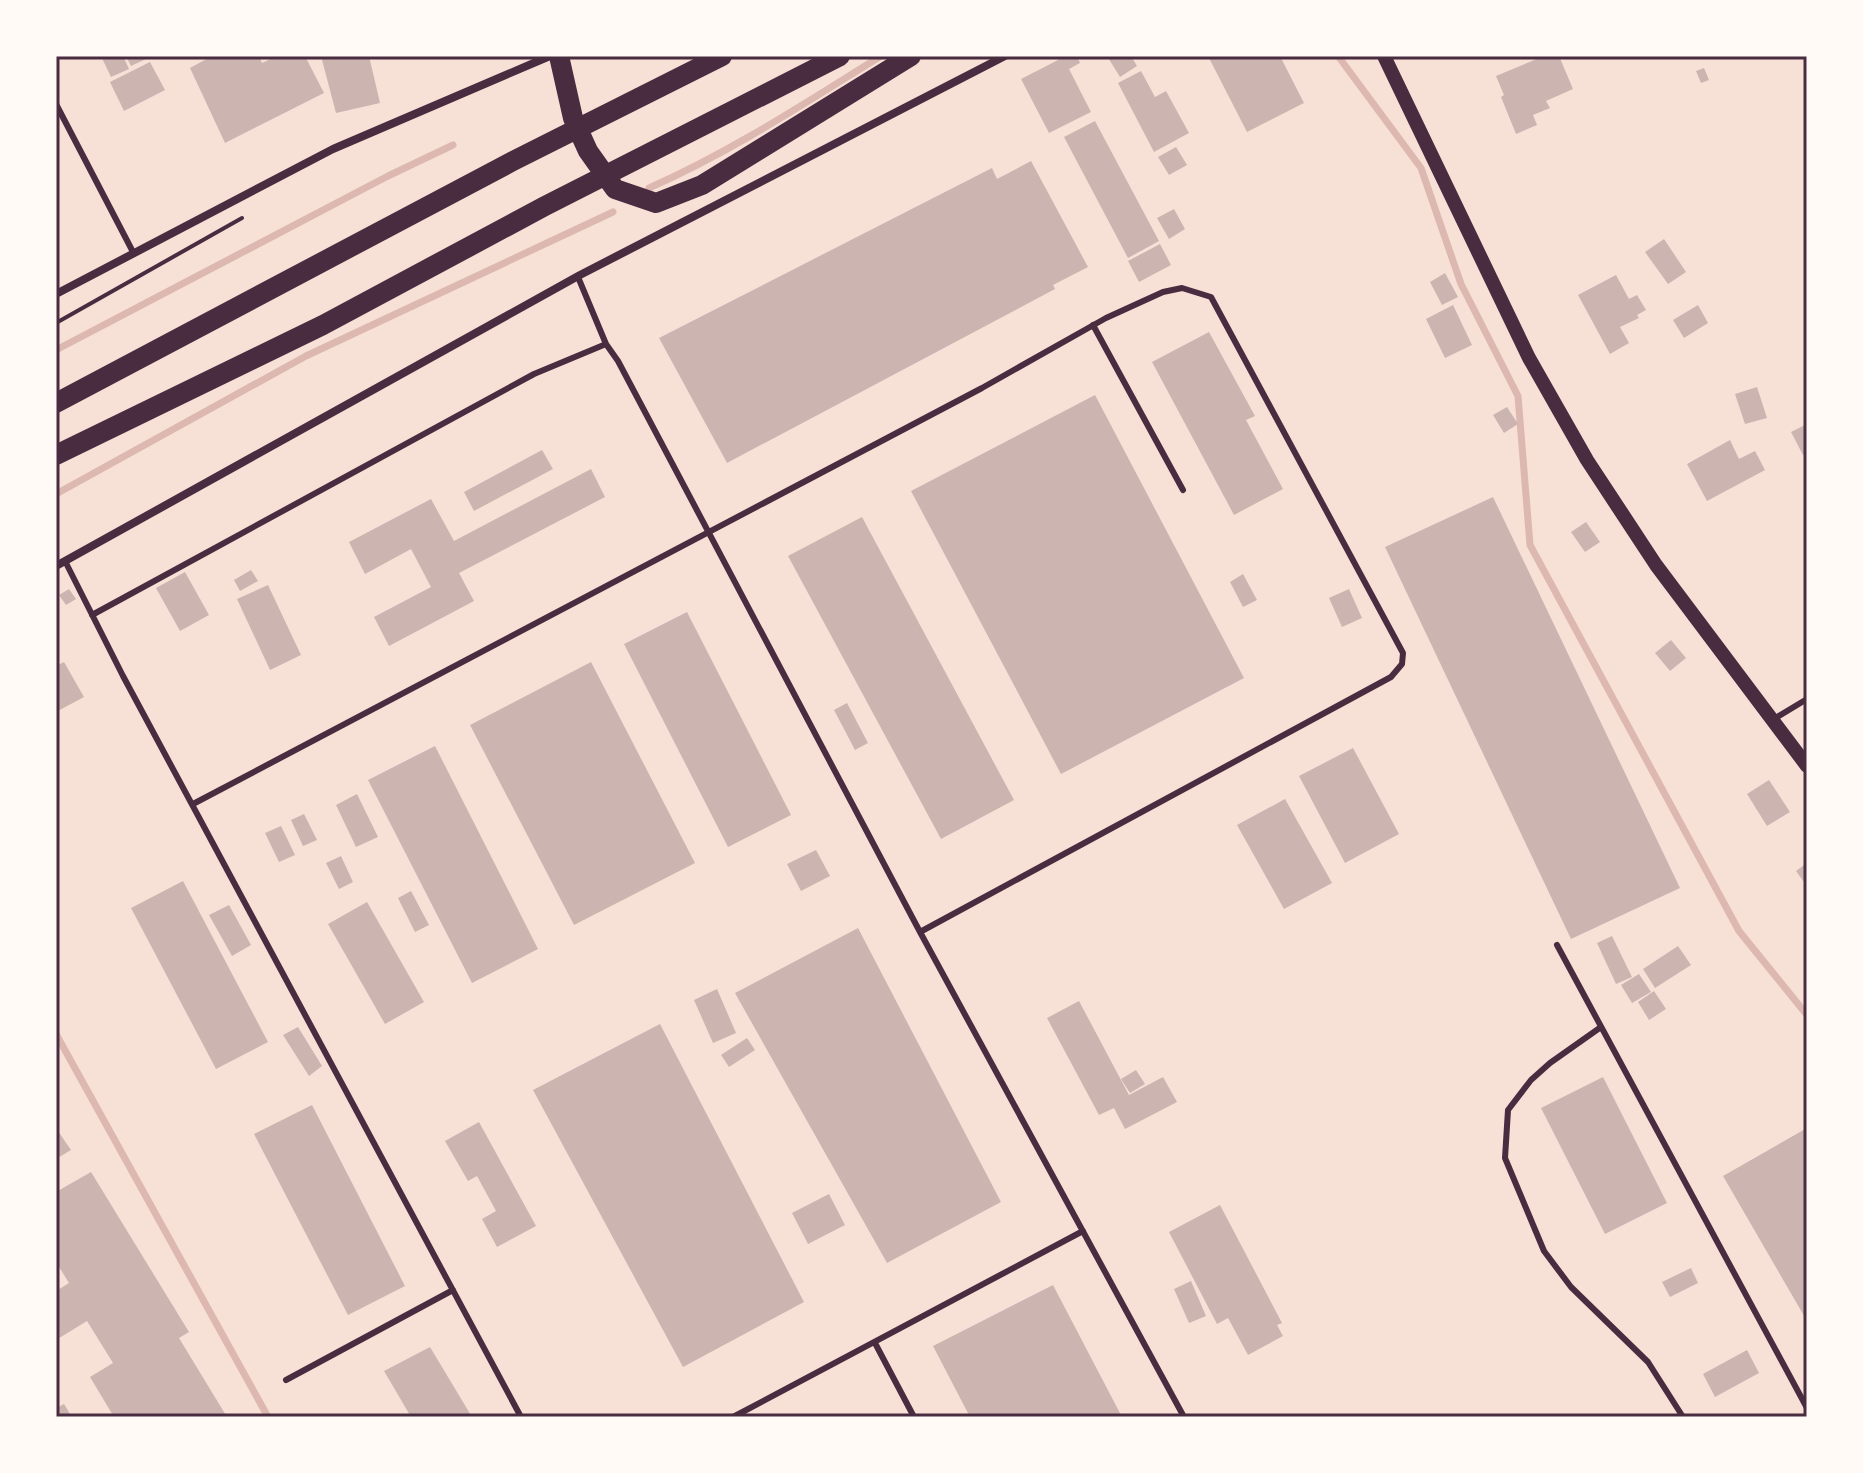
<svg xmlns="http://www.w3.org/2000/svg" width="1863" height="1473" font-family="Karla,sans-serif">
	<rect width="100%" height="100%" fill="#f7e1d7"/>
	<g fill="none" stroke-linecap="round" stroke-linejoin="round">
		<path stroke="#dcb8b0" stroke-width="7" d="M1338,56L1421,168L1461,284L1518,396L1530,545L1739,931L1807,1015
			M649,188C731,152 805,103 881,56
			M56,350L388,176L453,145
			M56,494L306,356L613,212
			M56,1034L268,1417"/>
	</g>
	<path fill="#ccb4b1" d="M101,56H123L129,69L111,77Z
		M126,56H145L146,59L131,66Z
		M212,56H259L262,63L277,56H305L324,93L225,143L190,68Z
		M321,56H369L380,103L336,113Z
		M1058,56H1077L1080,63L1069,69L1091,112L1049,133L1021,79L1060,59Z
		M1107,56H1131L1137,66L1120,77Z
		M1208,56H1280L1304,103L1247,132Z
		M1544,56H1559L1573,89L1546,101L1550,108L1533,115L1537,125L1516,134L1501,97L1504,95L1496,76Z
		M150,62L165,90L124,111L110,82Z
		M1704,68L1709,80L1701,83L1696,71Z
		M1141,71L1155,97L1166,91L1189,133L1154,152L1118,83Z
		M1095,121L1159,241L1128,258L1064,137Z
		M1176,147L1187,165L1169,175L1158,157Z
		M1031,161L1088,267L1053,285L1055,289L727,463L659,338L992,168L997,179Z
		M1174,209L1185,229L1169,239L1157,218Z
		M1664,239L1686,272L1668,284L1645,252Z
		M1160,244L1171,265L1139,282L1128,261Z
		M1445,273L1458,297L1442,305L1430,282Z
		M1616,275L1629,299L1637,295L1646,310L1637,315L1639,318L1620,327L1629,343L1610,354L1578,295Z
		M1453,305L1472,345L1445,358L1426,319Z
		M1698,305L1708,323L1684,338L1673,320Z
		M1209,332L1255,416L1246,420L1283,489L1234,515L1152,362Z
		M1757,387L1767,418L1745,424L1735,394Z
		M1095,395L1244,678L1061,774L911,491Z
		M1507,407L1518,424L1504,433L1493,415Z
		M1807,424V453L1803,455L1791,432Z
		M1730,440L1739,459L1755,451L1765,470L1707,501L1687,464Z
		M542,450L553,469L474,511L464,492Z
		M591,469L605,497L459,573L474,601L389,646L374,617L431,587L411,549L365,574L349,542L431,499L454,541Z
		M1493,497L1680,888L1571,939L1385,547Z
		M862,517L1014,800L941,839L788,556Z
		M1586,522L1600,542L1585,552L1571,532Z
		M251,570L258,581L240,591L234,580Z
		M185,572L209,615L180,631L156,588Z
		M1243,574L1257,600L1243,607L1230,582Z
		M268,585L301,655L270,670L237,599Z
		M69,589L76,599L66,605L59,595Z
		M1349,589L1362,618L1342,627L1329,598Z
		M687,612L791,815L728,847L624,644Z
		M1671,640L1686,658L1670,671L1655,653Z
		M64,662L84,697L56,712V666Z
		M591,662L695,863L574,925L470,725Z
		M847,703L868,743L855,750L834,710Z
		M435,746L538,949L472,983L368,780Z
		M1353,748L1399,834L1345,863L1299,776Z
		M1769,780L1790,812L1767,826L1747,794Z
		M357,794L378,837L356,847L336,805Z
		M1285,799L1332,883L1284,909L1237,825Z
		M304,814L317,840L303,846L291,820Z
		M281,826L295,855L279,862L265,833Z
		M816,850L830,876L801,891L787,864Z
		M341,856L353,882L339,889L326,863Z
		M1807,863V880L1804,882L1796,871Z
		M183,881L268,1042L216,1069L131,908Z
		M411,891L429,925L415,932L398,898Z
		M367,902L424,1002L385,1024L328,924Z
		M229,905L251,945L232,956L209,915Z
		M858,928L1001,1202L887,1263L735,993Z
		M1612,936L1632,977L1616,984L1597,943Z
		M1678,946L1691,965L1655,988L1643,969Z
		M1639,974L1651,992L1632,1003L1621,985Z
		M717,989L736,1033L713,1043L694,1000Z
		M1654,991L1666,1009L1649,1020L1638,1002Z
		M1079,1001L1129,1095L1163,1077L1177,1102L1125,1129L1114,1108L1099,1115L1047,1018Z
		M660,1024L804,1302L683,1367L533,1090Z
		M298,1027L322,1066L309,1076L283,1035Z
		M747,1038L755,1050L729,1067L721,1055Z
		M1136,1070L1145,1084L1130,1093L1121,1079Z
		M1603,1077L1667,1203L1605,1234L1541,1108Z
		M312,1105L405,1286L348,1315L254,1134Z
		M479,1122L536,1226L497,1247L482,1219L496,1211L477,1176L468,1181L445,1141Z
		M56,1128L71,1150L56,1159Z
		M1807,1128V1321L1723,1176Z
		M91,1172L189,1332L179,1338L227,1417H114L90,1377L113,1363L87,1321L56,1340V1291L69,1283L56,1262V1192Z
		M829,1194L845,1225L808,1244L792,1213Z
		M1220,1205L1282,1323L1277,1325L1283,1336L1248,1355L1228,1318L1217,1324L1169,1232Z
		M1691,1268L1698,1283L1670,1297L1662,1282Z
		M1191,1281L1206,1316L1189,1323L1174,1289Z
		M1053,1285L1122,1417H970L933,1346Z
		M430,1347L472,1417H411L384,1371Z
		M1747,1350L1759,1373L1715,1397L1703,1374Z
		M64,1404L72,1417H56V1408Z"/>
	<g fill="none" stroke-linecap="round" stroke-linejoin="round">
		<path stroke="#4a2c40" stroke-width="4" d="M56,323L242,218"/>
		<path stroke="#4a2c40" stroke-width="6" d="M56,104L133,252
			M578,277L606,344L618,361L920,932L1184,1417
			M1093,325L1183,490
			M65,561L123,676L521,1417
			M92,615L534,374L606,344
			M1772,720L1807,699
			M193,804L982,388L1106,318L1163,292L1182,288L1211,297L1403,653L1402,664L1391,677L920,932
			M1557,945L1807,1408
			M1601,1027L1550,1063L1531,1080L1508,1110L1505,1158L1544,1251L1571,1287L1648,1362L1683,1417
			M875,1343L914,1417
			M286,1380L453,1290
			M733,1417L1083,1231"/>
		<path stroke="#4a2c40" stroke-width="8" d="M56,294L333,149L550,56
			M56,566L580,275L1005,56"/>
		<path stroke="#4a2c40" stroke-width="14" d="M1384,56L1529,358L1587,460L1656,565L1807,766"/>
		<path stroke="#4a2c40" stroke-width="20" d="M559,56L573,118L588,151L615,189L656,203L702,185L911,56
			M56,403L513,161L722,56
			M56,455L323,325L545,206L840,56"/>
	</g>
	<rect width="1863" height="1473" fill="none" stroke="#fffaf5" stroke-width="116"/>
	<rect x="58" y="58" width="1747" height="1357" fill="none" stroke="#4a2c40" stroke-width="3"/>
</svg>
